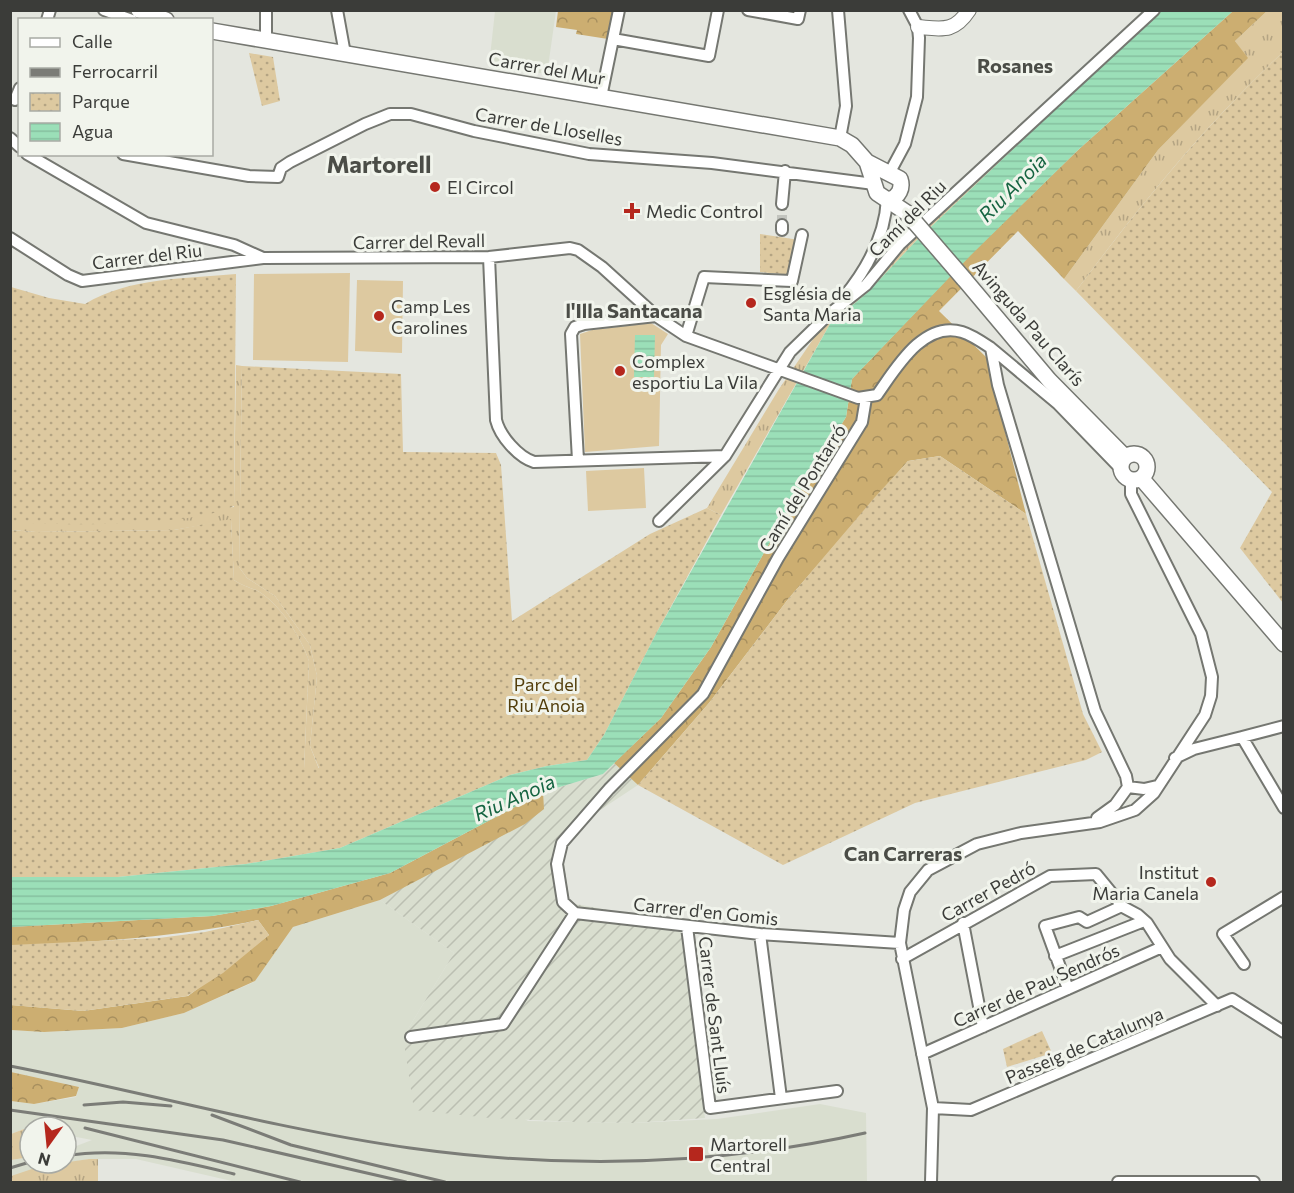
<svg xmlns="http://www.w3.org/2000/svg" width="1294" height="1193" font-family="Commissioner,sans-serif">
	<defs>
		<pattern id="industrial-furrows" width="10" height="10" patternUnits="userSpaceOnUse" patternTransform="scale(1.5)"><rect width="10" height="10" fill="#d9decf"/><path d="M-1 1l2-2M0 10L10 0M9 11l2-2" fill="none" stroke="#bbbfb2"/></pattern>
		<pattern id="grass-tufts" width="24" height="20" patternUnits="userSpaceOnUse" patternTransform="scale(1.5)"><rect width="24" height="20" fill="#ddc9a0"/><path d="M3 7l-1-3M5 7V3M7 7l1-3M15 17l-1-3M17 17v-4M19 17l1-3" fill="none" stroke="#b4a483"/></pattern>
		<pattern id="forest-crowns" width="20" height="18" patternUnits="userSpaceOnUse" patternTransform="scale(1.5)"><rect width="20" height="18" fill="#ccae71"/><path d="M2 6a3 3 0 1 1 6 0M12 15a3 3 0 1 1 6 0" fill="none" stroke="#a78f5e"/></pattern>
		<pattern id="park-dots" width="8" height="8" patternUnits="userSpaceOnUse" patternTransform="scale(1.5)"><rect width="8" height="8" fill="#ddc9a0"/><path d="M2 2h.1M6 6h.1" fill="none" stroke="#b4a483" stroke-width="1.8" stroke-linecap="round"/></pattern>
		<pattern id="water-rules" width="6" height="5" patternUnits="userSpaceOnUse" patternTransform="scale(1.5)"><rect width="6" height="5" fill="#9bdfb8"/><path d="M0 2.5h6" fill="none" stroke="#86c09f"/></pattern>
	</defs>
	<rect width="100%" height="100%" fill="#e4e6df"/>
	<path fill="#d9decf" d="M512,11H556L547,74L489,66L495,11Z
		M380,900L454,953L408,1029L404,1043L528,1121L633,1123L717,1119L820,1104L866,1113L867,1182H236L136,1159H89L66,1163V1150L92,1140L66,1135V1127H30V1130L24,1129L11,1134V1101L34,1104L76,1097L79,1087L11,1072V1030L44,1032L122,1028L184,1013L254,982L293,927Z
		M30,1157V1163H63L11,1176V1160Z"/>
	<path fill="url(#industrial-furrows)" d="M614,763L638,785L582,822L562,851L570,903L680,923L705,1118L633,1123L575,1122L490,1118L414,1110L404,1043L408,1029L454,953L380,900L543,809V792L603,774Z"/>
	<path fill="url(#grass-tufts)" d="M1153,11H1159L916,241L867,293L830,324L721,515L707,508L779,389L818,332Z
		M1267,11H1283V52C1204,126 1140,205 1076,291L1064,279L1158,150L1247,58L1235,41Z
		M236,365L242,366L239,567L247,578L275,596L310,645L317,676L310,746L319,769H304L309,661C301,637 279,602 256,590C248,587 241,585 234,580L231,520L174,530L36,532L11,530L10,522H59L234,507Z
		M24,1129L30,1130V1157L11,1160V1134Z
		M89,1159H98V1182H11V1176L41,1166Z"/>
	<path fill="url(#forest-crowns)" d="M558,11H615L608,39L576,34L577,30L556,27Z
		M1233,11H1267L1235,41L1248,58L1158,150L1064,279L1018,231L939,311L986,357L1026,514L940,456L908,461L789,598L709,703L638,785L614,763L661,718L711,647L783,519L846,417L852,379L971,254L1078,150Z
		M543,792L544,809L525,824L380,900L293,927L255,981L184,1013L122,1028L44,1032L11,1030V1005L83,1011L188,996L269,935L258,920C179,937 101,941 20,946L11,945L10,927L212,916L271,906L390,873Z
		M11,1072L79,1087L76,1096L34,1104L11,1101Z"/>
	<path fill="url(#park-dots)" d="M1283,52V603L1240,548L1272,492L1076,291C1140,205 1205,125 1283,52Z
		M249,53L273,57L280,101L262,106Z
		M760,234L799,240L792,275L760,272Z
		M236,274L234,506C191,527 61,526 11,522V287L49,298L85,304C129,277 186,279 236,274Z
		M242,366L401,374L403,452L496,453L501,465L512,621L650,534L707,508L721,515L657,632L604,735L587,760L547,766L510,775L340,848L246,864L118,877H11L10,530L36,532L174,530L231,519L234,580C241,585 248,587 256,590C279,602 301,637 309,661L304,768H319L310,746L317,676L310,645L275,596L247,578L239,567Z
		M940,456L1026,514L1083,714L1102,752L1086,760L915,803L783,865L638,785L709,703L789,598L875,497L908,461Z
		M258,920L269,935L223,973L187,996L83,1011L11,1005V945L159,938L205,932Z
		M1042,1031L1052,1053L1007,1067L1003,1049Z"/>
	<path fill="#ddc9a0" d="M350,273L348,362L253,360L254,274Z
		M357,280L403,281L402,353L355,351Z
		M651,323L668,334L661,345L659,446L585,452L580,334L592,330Z
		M644,468L646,508L588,511L586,471Z"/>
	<path fill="url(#water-rules)" d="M1159,11H1233L1078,150L971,255L852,379L846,417L783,519L711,647L661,718L603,774L543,792L390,873L271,906L212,916L11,927L10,877H118L246,864L340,848L510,775L547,766L587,760L604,735L657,632L830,324L867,293L916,241Z
		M635,335H655L654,377H634Z"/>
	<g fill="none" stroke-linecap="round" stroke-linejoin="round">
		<path stroke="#c2c4be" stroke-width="10" stroke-dasharray="10 5" stroke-linecap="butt" d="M782,225V204"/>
		<defs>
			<path id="minor" d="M104,10L132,20
				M266,10V41
				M337,10L345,54
				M748,10L798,19L800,10
				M838,10L846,106L840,138
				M47,20L50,10
				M613,39L709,56L718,10
				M601,97L619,10
				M15,100L20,88
				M10,138L20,147
				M27,154L146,223L234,245L263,258L489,257L570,248L578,250L602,267L656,316L686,336L858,398L877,395C895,370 923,320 962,332C972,335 982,342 991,348L998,385L1095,711L1126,776L1128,787
				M123,154L249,176L278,177L281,168L290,162L365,124L390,114H411L474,131L589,154L712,163L874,184
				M890,172L905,144L917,97L919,38L918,27L909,10
				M782,204L785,171
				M782,230V225
				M10,238L68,275L82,281L263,258
				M489,257L496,420C500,436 518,457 534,462L725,456
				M844,297C867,269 885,237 887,199
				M686,336L704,277L792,281L802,235
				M991,348L1058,404L1120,468
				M866,398L862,422L778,558L703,694L609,789L562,843L557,864L563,902L575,913L760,934L900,943
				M578,460L571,334L575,327L584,324L656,316
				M659,521L725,456L790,352L828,315L866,285L900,244L1154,10
				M1242,737L1284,726
				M1175,758L1194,749L1242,737L1284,808
				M1128,787L1144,789L1157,786
				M1097,818L1115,805L1128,787
				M963,923L983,1027
				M687,927L710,1108L837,1091
				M760,934L781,1098
				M1055,956L1144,921
				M902,959L1050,876L1096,874L1123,907L1138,915L1147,923L1170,959L1217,1006
				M1244,964L1223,934L1284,897
				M1068,989L1045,926L1079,917L1087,922L1122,906
				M411,1037L503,1024L575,913
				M922,1054L1162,947
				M933,1108L971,1110L1232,999L1284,1032
				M931,1182L933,1108L900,943L904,910L910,892L928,870L977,844L1021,833L1100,822L1135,810L1154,793L1205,715L1211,696L1212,677L1201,634L1131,494V480
				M1118,1182H1254"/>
			<path id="tertiary" d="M918,27C942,29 954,33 969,10"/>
			<path id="secondary" d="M139,10L166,20
				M212,31L840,138L852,145L867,162L877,193L907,213
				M867,162L900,179C903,188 899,197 889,200
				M964,279L1049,380L1125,457
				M1121 467a13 13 0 1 1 26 0a13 13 0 1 1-26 0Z
				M1142,479L1284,644"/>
		</defs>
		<use href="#minor" stroke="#757771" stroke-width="14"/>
		<use href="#tertiary" stroke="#757771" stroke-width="16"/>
		<use href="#secondary" stroke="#757771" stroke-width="18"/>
		<use href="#minor" stroke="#fff" stroke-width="10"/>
		<use href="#tertiary" stroke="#fff" stroke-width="14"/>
		<use href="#secondary" stroke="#fff" stroke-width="15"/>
		<path stroke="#7b7c77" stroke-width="3" d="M10,1066C144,1092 276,1129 410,1148C561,1169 716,1166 865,1133
			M84,1105L123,1102L171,1106
			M10,1110L223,1140L406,1182
			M212,1115L291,1145L445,1182
			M85,1128L300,1182
			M66,1156C123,1146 180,1161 234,1174
			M10,1168L30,1162"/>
		<defs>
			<path id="secondary-bridge" d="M907,213L964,279"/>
		</defs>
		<use href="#secondary-bridge" stroke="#757771" stroke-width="18" stroke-linecap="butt"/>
		<use href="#secondary-bridge" stroke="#fff" stroke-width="15"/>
	</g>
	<g fill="#b5271d" stroke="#f1f4ec" stroke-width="2">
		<circle cx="435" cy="187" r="6"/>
		<path d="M629 202h6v6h6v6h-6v6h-6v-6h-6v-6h6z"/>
		<circle cx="751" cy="303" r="6"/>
		<circle cx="379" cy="316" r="6"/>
		<circle cx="620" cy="371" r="6"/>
		<circle cx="1211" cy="882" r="6"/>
		<rect x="688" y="1146" width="16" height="16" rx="3"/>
	</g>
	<g text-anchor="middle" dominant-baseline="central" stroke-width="6" stroke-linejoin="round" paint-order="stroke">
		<g font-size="18" fill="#3b3c39" stroke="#f1f4ec">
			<text transform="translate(547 68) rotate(10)">Carrer del Mur</text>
			<text transform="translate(549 126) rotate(10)">Carrer de Lloselles</text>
			<text transform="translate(907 218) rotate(-45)">Camí del Riu</text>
			<text transform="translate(419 241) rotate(-1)">Carrer del Revall</text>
			<text transform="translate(147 256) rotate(-7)">Carrer del Riu</text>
			<text transform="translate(1029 323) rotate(49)">Avinguda Pau Clarís</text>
			<text transform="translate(802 488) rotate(-58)">Camí del Pontarró</text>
			<text transform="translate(988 891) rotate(-29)">Carrer Pedró</text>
			<text transform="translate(706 911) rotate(6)">Carrer d'en Gomis</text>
			<text transform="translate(1036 985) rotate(-24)">Carrer de Pau Sendrós</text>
			<text transform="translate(715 1015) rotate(83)">Carrer de Sant Lluís</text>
			<text transform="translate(1084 1045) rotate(-23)">Passeig de Catalunya</text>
		</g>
		<g font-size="18" fill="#3b3c39" stroke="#f1f4ec" text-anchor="start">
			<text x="447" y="187">El Circol</text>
			<text x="646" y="211">Medic Control</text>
			<text x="763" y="293">Església de<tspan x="763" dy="21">Santa Maria</tspan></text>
			<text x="391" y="306">Camp Les<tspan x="391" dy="21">Carolines</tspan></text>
			<text x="632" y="361">Complex<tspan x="632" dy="21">esportiu La Vila</tspan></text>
			<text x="1199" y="872" text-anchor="end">Institut<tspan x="1199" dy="21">Maria Canela</tspan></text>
			<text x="710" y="1144">Martorell<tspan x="710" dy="21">Central</tspan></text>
		</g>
		<g font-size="18" fill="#533e0b" stroke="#f1f4ec">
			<text x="546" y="684">Parc del<tspan x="546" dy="21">Riu Anoia</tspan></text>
		</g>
		<g font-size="20" font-weight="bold" fill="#4b4d47" stroke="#f1f4ec">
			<text x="1015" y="65">Rosanes</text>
			<text x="634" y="310">l'Illa Santacana</text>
			<text x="903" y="853">Can Carreras</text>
		</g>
		<g font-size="20" font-style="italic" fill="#156441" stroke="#f1f4ec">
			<text transform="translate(1012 187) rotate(-45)">Riu Anoia</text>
			<text transform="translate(514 797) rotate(-24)">Riu Anoia</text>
		</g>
		<g font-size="24" font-weight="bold" fill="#4b4d47" stroke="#f1f4ec">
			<text x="379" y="163">Martorell</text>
		</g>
	</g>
	<rect width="1294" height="1193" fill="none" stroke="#3b3c39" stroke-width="24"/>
	<rect x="18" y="18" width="195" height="138" fill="#f1f4ec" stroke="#a8aaa4" stroke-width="1.5"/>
	<rect x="30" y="38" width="30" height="9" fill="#ffffff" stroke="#a8aaa4" stroke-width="1.5"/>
	<text x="72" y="48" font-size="18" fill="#3b3c39">Calle</text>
	<rect x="30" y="68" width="30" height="9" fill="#7b7c77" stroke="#a8aaa4" stroke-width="1.5"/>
	<text x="72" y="78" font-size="18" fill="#3b3c39">Ferrocarril</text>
	<rect x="30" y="93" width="30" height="18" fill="url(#park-dots)" stroke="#a8aaa4" stroke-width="1.5"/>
	<text x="72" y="108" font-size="18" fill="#3b3c39">Parque</text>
	<rect x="30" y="123" width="30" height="18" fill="url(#water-rules)" stroke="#a8aaa4" stroke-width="1.5"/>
	<text x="72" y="138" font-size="18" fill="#3b3c39">Agua</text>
	<g transform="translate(48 1145) rotate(195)"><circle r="28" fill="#f1f4ec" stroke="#a8aaa4" stroke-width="1.5"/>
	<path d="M0-4.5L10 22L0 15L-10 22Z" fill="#b5271d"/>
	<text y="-9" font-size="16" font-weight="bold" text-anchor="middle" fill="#3b3c39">N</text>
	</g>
</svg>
